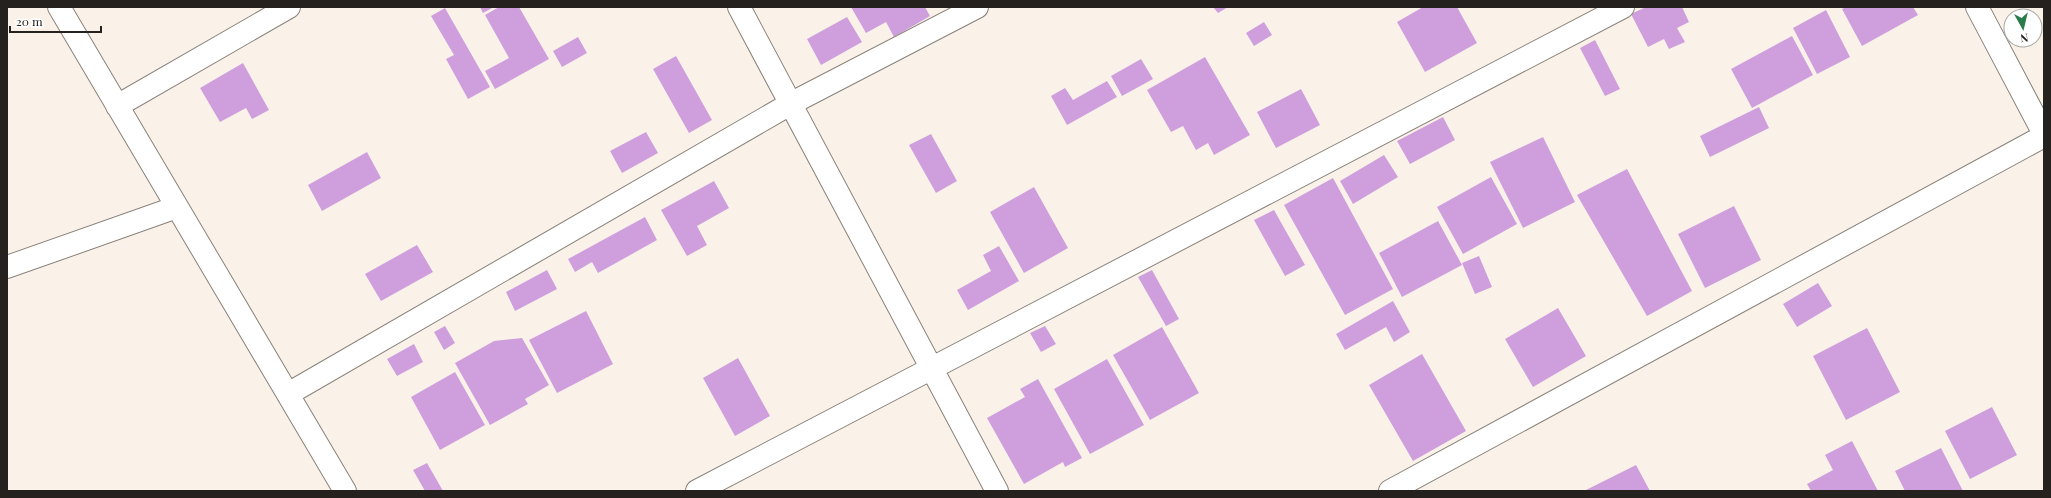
<svg xmlns="http://www.w3.org/2000/svg" width="2051" height="498" font-family="'Playfair Display',serif">
	<rect width="100%" height="100%" fill="#faf2e9"/>
	<path fill="#cf9fdd" d="M480,7H494L483,13Z
		M499,7H519L549,59L495,89L485,71L509,58L485,15Z
		M851,7H925L930,16L894,37L886,22L866,33Z
		M1213,7H1228L1218,13Z
		M1423,7H1457L1477,43L1425,72L1397,22Z
		M1646,7H1682L1689,22L1677,28L1685,42L1669,49L1664,39L1648,47L1631,14Z
		M1846,7H1913L1918,15L1862,46L1842,9Z
		M445,8L490,87L468,99L446,59L454,55L431,16Z
		M1826,10L1850,57L1817,74L1793,28Z
		M847,17L862,42L821,65L807,39Z
		M1264,22L1272,35L1254,46L1246,33Z
		M1792,36L1813,75L1752,108L1731,69Z
		M578,37L587,53L562,67L553,51Z
		M1595,40L1620,89L1605,96L1580,48Z
		M676,56L712,120L689,133L653,69Z
		M1205,57L1250,135L1214,155L1208,143L1196,150L1183,126L1171,132L1147,90Z
		M1141,59L1153,79L1122,96L1111,76Z
		M243,63L269,110L252,119L246,108L220,122L200,88Z
		M1107,81L1117,97L1067,125L1051,96L1065,88L1073,100Z
		M1301,89L1320,125L1276,148L1257,112Z
		M1759,107L1769,128L1710,157L1700,136Z
		M1443,117L1455,140L1410,164L1397,141Z
		M646,132L658,153L622,173L610,151Z
		M931,134L957,181L936,193L909,145Z
		M1543,137L1575,202L1523,228L1490,162Z
		M367,152L381,178L322,211L308,185Z
		M1384,155L1398,177L1353,204L1340,181Z
		M1627,169L1692,291L1647,316L1577,195Z
		M1491,177L1517,224L1463,254L1437,207Z
		M1333,178L1393,289L1345,315L1284,205Z
		M714,181L729,208L697,226L707,245L687,256L661,210Z
		M1034,187L1068,248L1024,273L990,212Z
		M1734,206L1761,260L1705,288L1678,234Z
		M1274,210L1305,265L1285,276L1254,220Z
		M645,217L657,240L598,273L592,262L575,272L568,259Z
		M1438,221L1462,265L1402,297L1379,253Z
		M417,245L433,272L381,301L365,274Z
		M999,246L1019,281L968,310L957,290L991,271L983,255Z
		M1479,256L1492,287L1475,294L1462,263Z
		M547,270L557,289L515,311L506,292Z
		M1152,270L1179,319L1166,326L1138,277Z
		M1818,283L1832,306L1797,327L1783,304Z
		M1393,301L1410,332L1394,342L1386,327L1345,350L1336,334Z
		M1558,308L1586,356L1533,387L1505,339Z
		M586,311L613,364L557,393L529,340Z
		M445,326L455,343L444,350L434,332Z
		M1045,326L1056,344L1041,352L1030,333Z
		M1162,327L1199,393L1150,420L1113,355Z
		M1867,328L1900,392L1846,420L1813,356Z
		M522,338L549,385L525,399L528,404L490,425L455,363L494,341Z
		M414,344L423,362L397,376L387,359Z
		M1422,354L1466,431L1413,461L1369,385Z
		M738,358L770,416L735,436L703,378Z
		M1107,359L1144,425L1090,454L1054,389Z
		M455,372L485,425L440,450L411,397Z
		M1038,379L1082,458L1065,467L1063,462L1024,484L987,418L1025,397L1020,389Z
		M1992,407L2017,455L1970,479L1945,431Z
		M1852,441L1878,491H1811L1807,484L1833,470L1825,455Z
		M1941,448L1963,491H1905L1895,471Z
		M427,463L443,491H425L413,470Z
		M1636,465L1650,491H1584Z"/>
	<g fill="none" stroke-linecap="round" stroke-linejoin="round">
		<defs>
			<path id="street" d="M59,7L345,491
				M739,7L997,491
				M1977,7L2044,134
				M117,106L289,7
				M7,267L177,207
				M288,394L790,104L977,7
				M697,491L1623,7
				M1390,491L2044,136"/>
		</defs>
		<use href="#street" stroke="#89827a" stroke-width="24"/>
		<use href="#street" stroke="#fff" stroke-width="22"/>
	</g>
	<rect width="2051" height="498" fill="none" stroke="#24211e" stroke-width="16"/>
	<g transform="translate(2023 28) rotate(172)"><circle r="19" fill="#ffffff" stroke="#a7a6a5"/>
	<path d="M0-3L7 15L0 10L-7 15Z" fill="#2a7c4d"/>
	<text y="-6" font-size="11" font-weight="bold" text-anchor="middle" fill="#24211e">N</text>
	</g>
	<path d="M10 26v6h91v-6" fill="none" stroke="#24211e" stroke-width="2"/>
	<text x="16" y="26" font-size="12" fill="#24211e" stroke="#ffffff" stroke-width="3" paint-order="stroke">20 m</text>
</svg>
